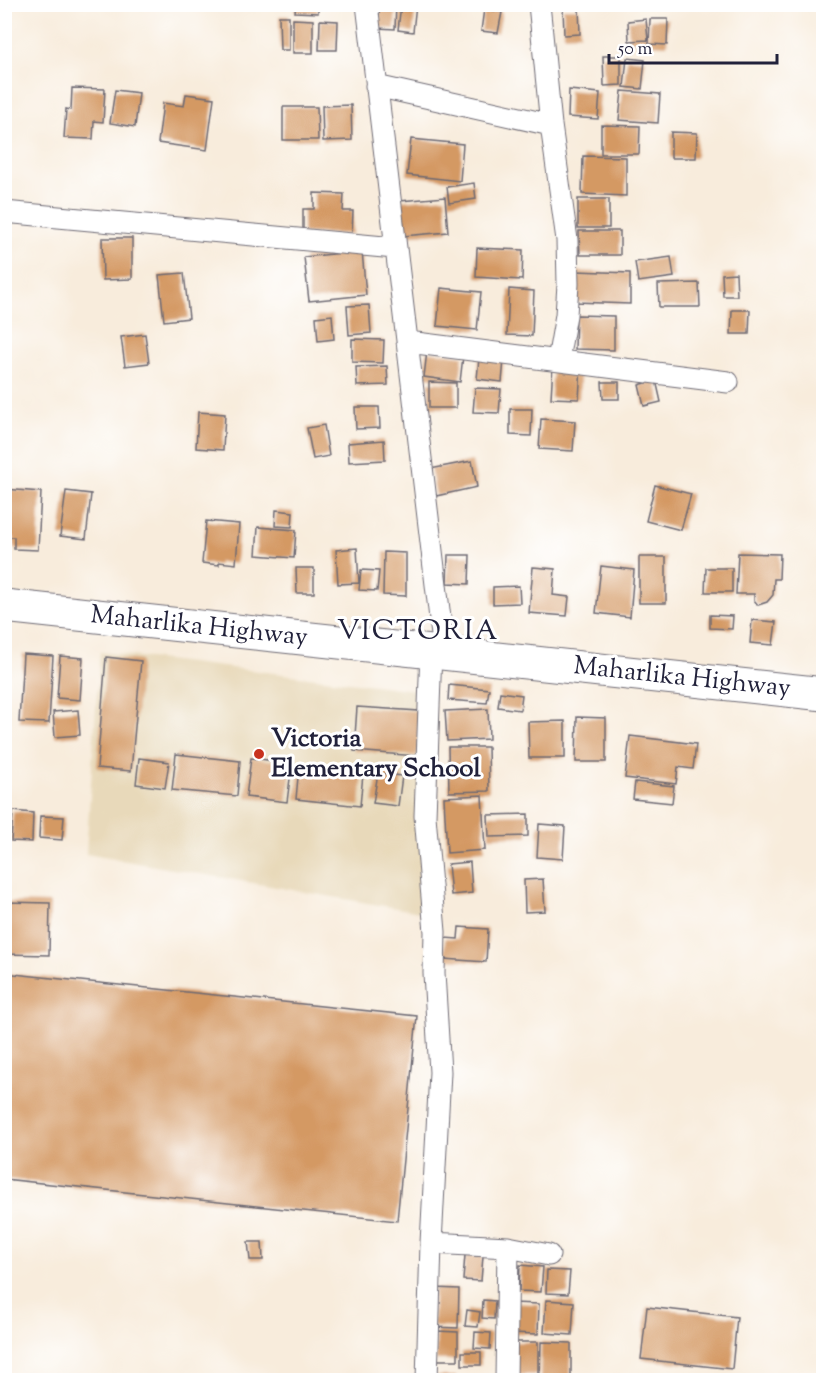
<svg xmlns="http://www.w3.org/2000/svg" width="828" height="1385" font-family="'Sorts Mill Goudy',serif">
	<rect width="100%" height="100%" fill="#fff"/>
	<filter id="ink" filterUnits="userSpaceOnUse"><feTurbulence type="fractalNoise" baseFrequency=".0167" numOctaves="2"/><feDisplacementMap in="SourceGraphic" scale="12" xChannelSelector="R" yChannelSelector="G"/><feConvolveMatrix kernelMatrix="1 2 1 2 8 2 1 2 1" color-interpolation-filters="sRGB"/></filter>
	<filter id="wash" filterUnits="userSpaceOnUse"><feTurbulence type="fractalNoise" baseFrequency=".008" numOctaves="4" result="noise"/><feDisplacementMap in="SourceGraphic" scale="24" xChannelSelector="R" yChannelSelector="G"/><feGaussianBlur stdDeviation="1.35" result="paint"/><feColorMatrix in="noise" values="0 0 0 0 0 0 0 0 0 0 0 0 0 0 0 0 0 1.4 0 .05"/><feComposite in="paint" operator="in"/></filter>
	<g filter="url(#wash)">
		<rect width="100%" height="100%" fill="#f8ecdc"/>
		<path fill="#e8d9ba" d="M100,652L423,691L425,913L86,854Z"/>
		<g id="blocks">
			<path fill="#d49964" d="M296,4H318V13L295,12Z
				M380,4H396L395,29L378,28Z
				M401,4H416L413,32L398,30Z
				M563,8H579L580,34L564,35Z
				M484,9L502,12L498,33L481,31Z
				M279,16H289V50H280Z
				M293,19L313,20V53H293Z
				M646,19L648,40L629,41L628,21Z
				M650,19H668L667,45L649,44Z
				M320,20L338,21L337,50H319Z
				M603,56H621V85L604,86Z
				M627,58L645,60L642,89L624,87Z
				M72,88L105,89L103,122L94,121L93,139L64,138L66,109L71,110Z
				M115,90L139,93L135,127L110,123Z
				M569,90L600,93L598,119L568,117Z
				M622,91L660,94L658,123L619,120Z
				M186,94L214,98L207,150L158,143L163,103L184,106Z
				M351,105L352,140L323,141L322,106Z
				M283,107H317L318,140H283Z
				M601,125L640,126L639,154H601Z
				M671,132L697,133L696,158H671Z
				M411,139L463,144L460,181L407,175Z
				M583,156L626,157V196L582,194Z
				M474,183L476,199L449,203L447,187Z
				M314,193L344,194L343,211H353L352,234L303,233V209H314Z
				M445,197L448,232L403,236L400,201Z
				M578,199H609V228H578Z
				M579,231H620V255H580Z
				M102,238H132V279L103,280Z
				M477,248L523,250L522,280L476,277Z
				M362,251L366,295L309,301L304,257Z
				M671,257L674,277L638,282L635,262Z
				M576,271L630,273V304L575,302Z
				M184,273L189,318L164,321L159,275Z
				M736,273L737,296H723L722,274Z
				M699,283L700,307H659L658,284Z
				M441,288L481,292L477,330L437,326Z
				M509,289L534,291L532,336L507,335Z
				M369,305L371,333L349,335L347,306Z
				M732,310H750L749,334H731Z
				M332,315L334,339L318,341L316,317Z
				M576,315L614,316V350L575,349Z
				M145,334L149,363L125,366L121,337Z
				M352,339L384,340L383,363L352,362Z
				M427,351L463,356L460,382L424,377Z
				M479,358L504,360L502,382L477,379Z
				M553,364L581,366L579,399L551,398Z
				M387,366L388,385L357,386L356,367Z
				M656,380L661,402L644,406L639,385Z
				M429,382L456,383V408H429Z
				M602,382H619V399H603Z
				M475,388L501,389L499,413L473,412Z
				M355,407H379L380,428L356,429Z
				M510,409H532L531,436L510,435Z
				M198,412L225,414L223,450L196,448Z
				M541,419L575,421L573,451L539,449Z
				M324,425L329,456L313,459L307,428Z
				M384,440L385,460L349,462L348,443Z
				M472,461L477,487L436,496L430,469Z
				M655,485L691,494L681,530L646,521Z
				M4,489L41,492L38,550L14,549V537H4Z
				M66,491L91,494L86,539L60,536Z
				M276,510L293,512L292,527L275,526Z
				M206,521L239,524L236,564L219,562V565L202,563Z
				M258,527L296,530L294,558L256,555Z
				M357,548L359,583L338,584L336,550Z
				M384,552L406,553V596L383,595Z
				M738,553L780,554L779,579H774L773,595L767,602L758,605L754,600V594H736Z
				M448,555H470L469,584L447,583Z
				M639,557H666V603H639Z
				M601,566L634,570L630,617L596,613Z
				M533,567L555,569L553,595L569,597L567,616L529,613Z
				M296,568H314V593H297Z
				M706,568H732V592H705Z
				M361,570L379,571L377,591L359,590Z
				M519,586L520,603L493,604V587Z
				M710,615L733,616L732,629L710,628Z
				M752,620L776,622L773,645L750,643Z
				M23,654L53,656L49,723L19,722Z
				M60,656L83,658L80,700L57,698Z
				M106,657L141,661L131,771L97,768Z
				M449,685L489,689L487,703L448,700Z
				M500,692L522,695L520,710L498,707Z
				M357,707L419,711L417,756L354,751Z
				M488,709L489,739L447,741L445,711Z
				M78,710L80,735L55,737L53,712Z
				M577,717L606,718V762H576Z
				M565,721V758H529L528,722Z
				M630,736L696,744L693,769L678,767L676,784L625,778Z
				M448,747H488L489,791L449,792Z
				M176,754L240,761L237,796L172,790Z
				M139,758L169,762L165,788L136,784Z
				M251,758L292,763L287,802L246,797Z
				M299,766L363,774L360,806L296,799Z
				M378,773L402,776L398,806L373,803Z
				M635,782L674,786L672,803L633,799Z
				M482,795L485,850L447,853L444,797Z
				M13,811L33,813L32,842L11,841Z
				M528,814V836L489,837L488,815Z
				M40,816L64,817L62,840L39,838Z
				M539,824L565,826L563,859L537,857Z
				M470,862L472,893L451,895L448,864Z
				M543,879L545,911L525,912L524,880Z
				M4,902L50,903L49,955L4,954Z
				M459,927L488,929L486,962L444,959L445,938L458,939Z
				M4,973L417,1016L397,1221L4,1179Z
				M248,1242H262L263,1260H250Z
				M465,1255L483,1256L481,1281L463,1280Z
				M520,1265L543,1267L541,1292L519,1291Z
				M547,1270L570,1271L568,1294L546,1293Z
				M434,1288L459,1289L458,1328L433,1327Z
				M483,1300L495,1301L494,1319L482,1318Z
				M546,1300L574,1302L572,1335L544,1333Z
				M512,1303L539,1304L538,1334L511,1333Z
				M647,1307L737,1317L732,1369L641,1359Z
				M467,1310L480,1312L478,1327L465,1326Z
				M436,1331L458,1332V1360H436Z
				M475,1332L491,1333L490,1349L474,1348Z
				M514,1342H538V1375H513Z
				M541,1342L571,1343V1379H540Z
				M462,1352H481V1365H462Z
				M435,1376H456V1380H435Z"/>
		</g>
	</g>
	<g filter="url(#ink)">
		<use href="#blocks" fill-opacity="0" stroke="#6d6973" stroke-width="1.5"/>
		<g fill="none" stroke-linecap="round" stroke-linejoin="round">
			<defs>
				<path id="minor" d="M367,4L444,652
					M539,4L551,125L567,240L568,284L566,315L558,360
					M376,86L551,125
					M4,212L395,248
					M408,342L728,382
					M431,1243L508,1247L549,1255
					M427,1380L431,1243L440,1072L434,973L435,932L425,816L431,651
					M506,1380L508,1247"/>
				<path id="trunk" d="M4,606L824,694"/>
			</defs>
			<use href="#minor" stroke="#6d6973" stroke-width="23"/>
			<use href="#trunk" stroke="#6d6973" stroke-width="35"/>
			<use href="#minor" stroke="#fff" stroke-width="21"/>
			<use href="#trunk" stroke="#fff" stroke-width="33"/>
		</g>
	</g>
	<circle fill="#c8321e" stroke="#fff" stroke-width="2" cx="259" cy="754" r="6"/>
	<g text-anchor="middle" dominant-baseline="central" stroke-width="6" stroke-linejoin="round" paint-order="stroke">
		<g font-size="26" fill="#22223b" stroke="#fff">
			<text transform="translate(199 627) rotate(6)">Maharlika Highway</text>
			<text transform="translate(682 678) rotate(6)">Maharlika Highway</text>
		</g>
		<g font-size="26" font-weight="bold" fill="#22223b" stroke="#fff" text-anchor="start">
			<text x="271" y="739">Victoria<tspan x="271" dy="30">Elementary School</tspan></text>
		</g>
		<g font-size="28" letter-spacing="1.5" fill="#22223b" stroke="#fff">
			<text x="418" y="632">VICTORIA</text>
		</g>
	</g>
	<rect width="828" height="1385" fill="none" stroke="#fff" stroke-width="24"/>
	<path d="M609 54v9h168v-9" fill="none" stroke="#22223b" stroke-width="3"/>
	<text x="618" y="54" font-size="18" fill="#22223b" stroke="#ffffff" stroke-width="4.5" paint-order="stroke">50 m</text>
</svg>
